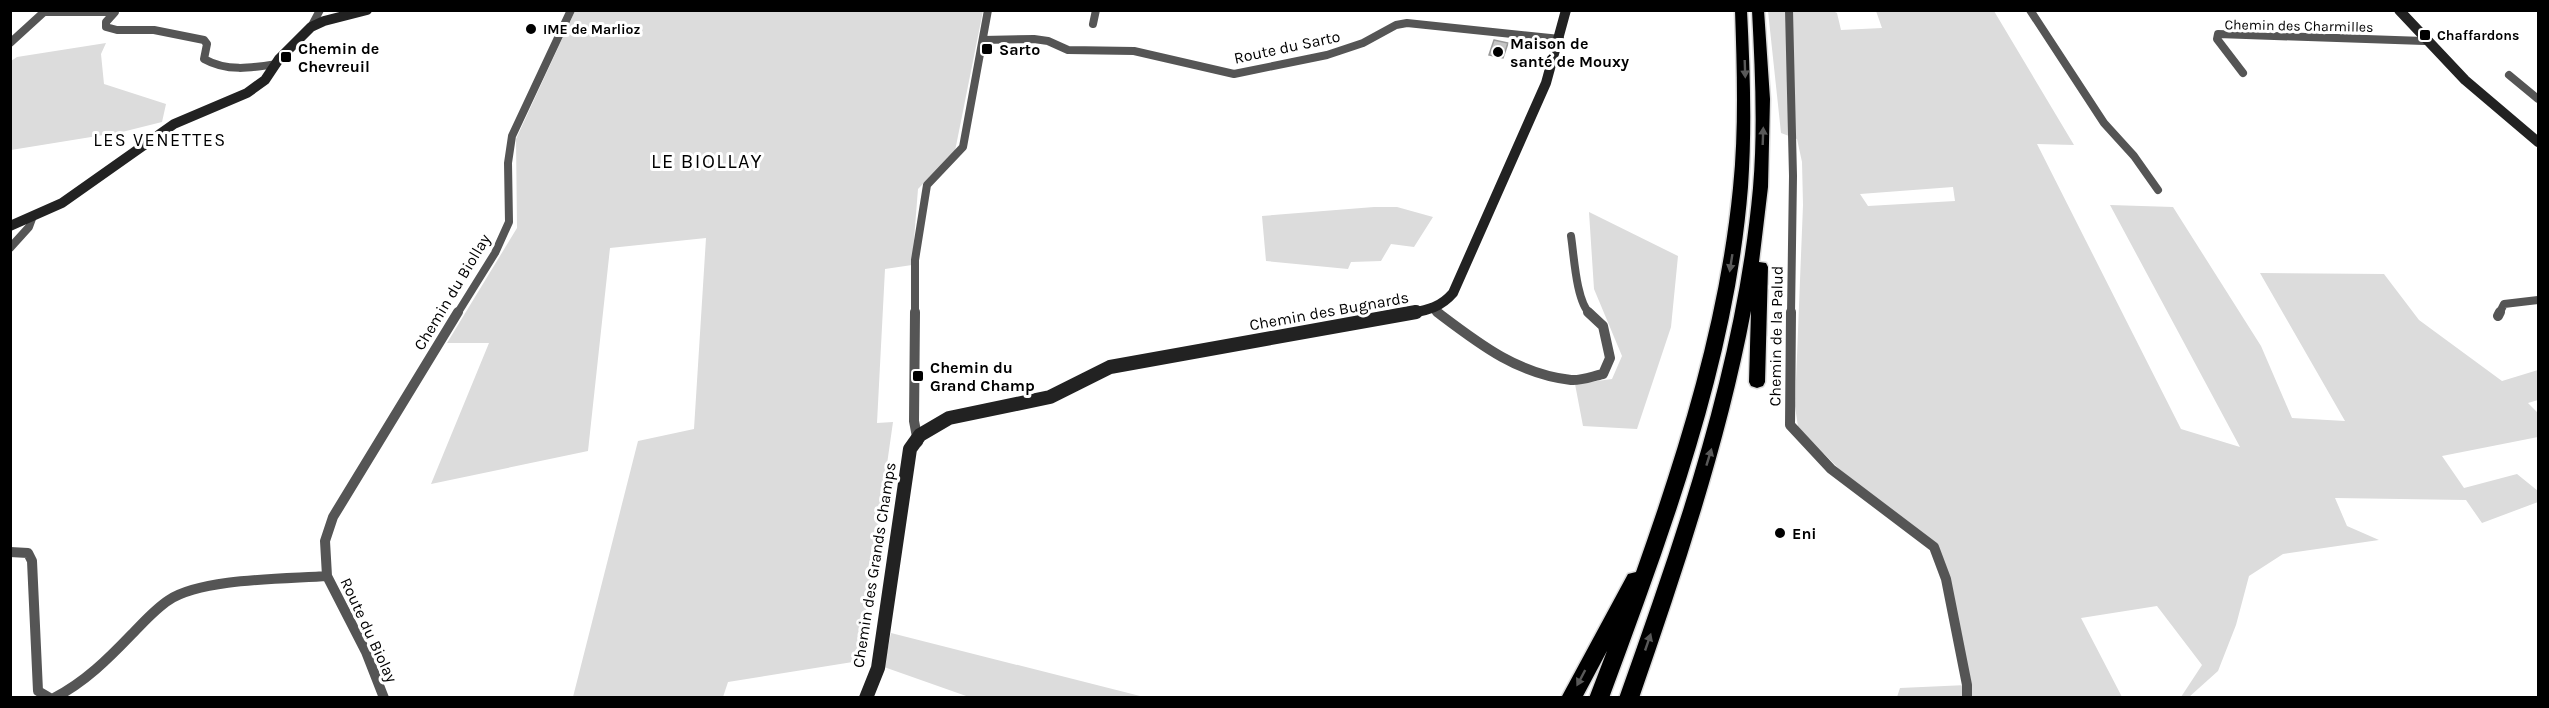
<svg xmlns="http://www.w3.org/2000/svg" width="2549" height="708" font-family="Karla,sans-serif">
	<rect width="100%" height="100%" fill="#fff"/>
	<path fill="#dcdcdc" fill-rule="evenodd" d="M575,11H983L955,151L918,189L912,265L885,269L877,423L893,422L859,661L728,682L723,697H573L638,441L694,429L706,238L610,248L588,451L431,484L489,343H447L517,228L516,139Z
		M1768,11H1833L1837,13L1841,30L1882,28L1876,11H1994L2074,145L2037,144L2181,429L2240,447L2110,205L2173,207L2261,346L2292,418L2345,421L2260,273L2384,274L2419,320L2502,381L2538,370V400L2528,403L2538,413V437L2442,456L2464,488L2517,474L2538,491V502L2482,523L2466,500L2335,498L2347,526L2379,540L2283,554L2249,576L2236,625L2218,671L2189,697H2181L2202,665L2157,606L2081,618L2122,697H1897L1900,688L1967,685L1934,547L1839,469L1798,427L1795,406L1803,205L1802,162L1797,139L1781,133ZM1953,187L1955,201L1868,206L1860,194Z
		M106,43L101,54L104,84L166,104L162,122L122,132L11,150V61L17,57Z
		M1374,207H1397L1433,217L1414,247L1391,244L1381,261L1351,262L1348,269L1266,261L1262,216Z
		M1589,212L1678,256L1671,327L1637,429L1583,426L1575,384L1612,379L1622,356L1594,289Z
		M891,633L1144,697H969L884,667Z"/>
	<path fill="#c4c4c4" stroke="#999" stroke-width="1.5" d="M1494,40L1508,43L1503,58L1489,55Z"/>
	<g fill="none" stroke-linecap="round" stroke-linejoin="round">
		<defs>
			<path id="highway" d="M1735,10H1747C1750,70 1752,128 1748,187C1734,363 1670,533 1609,698H1589L1607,651L1582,698H1561L1628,574L1636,572C1680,448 1720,320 1733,188C1739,129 1737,70 1735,10Z
				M1752,10H1764L1770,99L1768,187L1759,262L1766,263L1768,267L1765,382L1763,386L1757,388L1751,386L1749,382L1751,311C1726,443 1683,571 1639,698H1619C1678,532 1737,364 1753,188C1758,129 1755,70 1752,10Z"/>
		</defs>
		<use href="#highway" stroke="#dbdbdb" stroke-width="3"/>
		<path stroke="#555" stroke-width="8" d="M1789,10L1793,176L1791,314
			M2030,10L2104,123L2134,156L2158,190
			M1093,24L1096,10
			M311,27L320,10
			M983,40L1034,39L1048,41L1068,50L1134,51L1234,74L1327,55L1363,43L1396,25L1407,23L1560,39
			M10,43L44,12H115L106,22V27L117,30H154L204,40L207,44L204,59C227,72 251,68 276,64
			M2243,73L2217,39L2218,34L2424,41
			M2509,75L2538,99
			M1571,236C1574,255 1576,301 1590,314
			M10,248L29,227L33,216
			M1433,309L1439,314
			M457,314L495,253L509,222L508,163L512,136L571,10
			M915,314V260L927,185L963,147L988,10
			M2499,314L2504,304L2538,300"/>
		<path stroke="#555" stroke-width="10" d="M915,312L914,421L918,442
			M1437,312C1478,343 1517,374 1571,380C1581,381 1593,376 1603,374L1610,358L1603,326L1588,312
			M1791,312L1790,425L1831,469L1934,547L1946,579L1967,685V698
			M2498,316L2500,312
			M10,552L28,553L32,561L38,691L50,698
			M54,698C85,682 108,659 132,634C143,623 155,609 169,600C202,578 286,579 327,576
			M384,698L366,652L327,576L325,541L333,517L458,312"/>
		<path stroke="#222" stroke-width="10" d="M2399,10L2465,80L2538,142
			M10,226L62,203L174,124L247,93L265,80L279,59L311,27L324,21L367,10
			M1408,314C1427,310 1440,308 1453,293L1546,83L1566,10"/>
		<path stroke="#222" stroke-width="14" d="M866,698L878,668L910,449L920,435L949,418L1050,397L1110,367L1416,312"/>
		<use href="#highway" fill="#000" fill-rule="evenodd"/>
	</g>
	<defs><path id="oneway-solid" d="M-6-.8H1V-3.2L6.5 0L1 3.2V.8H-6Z" transform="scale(1.5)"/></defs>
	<g fill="#595959">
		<use href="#oneway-solid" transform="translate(1745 69) rotate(88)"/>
		<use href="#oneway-solid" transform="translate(1763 136) rotate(-88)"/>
		<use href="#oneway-solid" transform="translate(1731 263) rotate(99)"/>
		<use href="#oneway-solid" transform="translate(1709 457) rotate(-73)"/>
		<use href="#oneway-solid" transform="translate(1648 642) rotate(-71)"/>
		<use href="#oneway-solid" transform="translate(1581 678) rotate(118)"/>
	</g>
	<g fill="#000" stroke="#fff" stroke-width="2">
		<circle cx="531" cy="29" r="6"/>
		<rect x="2419" y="29" width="12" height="12" rx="3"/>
		<rect x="981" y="43" width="12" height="12" rx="3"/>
		<circle cx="1498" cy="52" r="6"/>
		<rect x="280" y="51" width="12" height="12" rx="3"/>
		<rect x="912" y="370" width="12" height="12" rx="3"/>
		<circle cx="1780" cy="533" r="6"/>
	</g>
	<g text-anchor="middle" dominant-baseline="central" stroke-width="6" stroke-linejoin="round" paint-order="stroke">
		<g font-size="14" fill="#000" stroke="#fff">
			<text transform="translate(2299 26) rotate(1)">Chemin des Charmilles</text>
		</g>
		<g font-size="14" font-weight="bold" fill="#000" stroke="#fff" text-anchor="start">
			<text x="543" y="29">IME de Marlioz</text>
			<text x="2437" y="35">Chaffardons</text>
		</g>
		<g font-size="16" font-weight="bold" fill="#000" stroke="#fff" text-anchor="start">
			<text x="1510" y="43">Maison de<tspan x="1510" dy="18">santé de Mouxy</tspan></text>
			<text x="298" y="48">Chemin de<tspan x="298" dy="18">Chevreuil</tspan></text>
			<text x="999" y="49">Sarto</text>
			<text x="930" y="367">Chemin du<tspan x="930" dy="18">Grand Champ</tspan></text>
			<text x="1792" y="533">Eni</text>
		</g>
		<g font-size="16" fill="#000" stroke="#fff">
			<text transform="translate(1287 47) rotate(-12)">Route du Sarto</text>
			<text transform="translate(452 292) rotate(-59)">Chemin du Biollay</text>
			<text transform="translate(1329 311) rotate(-10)">Chemin des Bugnards</text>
			<text transform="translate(1776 336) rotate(-89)">Chemin de la Palud</text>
			<text transform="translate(874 565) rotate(-81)">Chemin des Grands Champs</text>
			<text transform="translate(369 630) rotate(65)">Route du Biolay</text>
		</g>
		<g font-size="18" letter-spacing="1.5" fill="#000" stroke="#fff">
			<text x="160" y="140">LES VENETTES</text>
		</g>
		<g font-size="20" letter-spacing="1.5" fill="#000" stroke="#fff">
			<text x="707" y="161">LE BIOLLAY</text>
		</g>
	</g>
	<rect width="2549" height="708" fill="none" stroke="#000000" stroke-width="24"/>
</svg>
